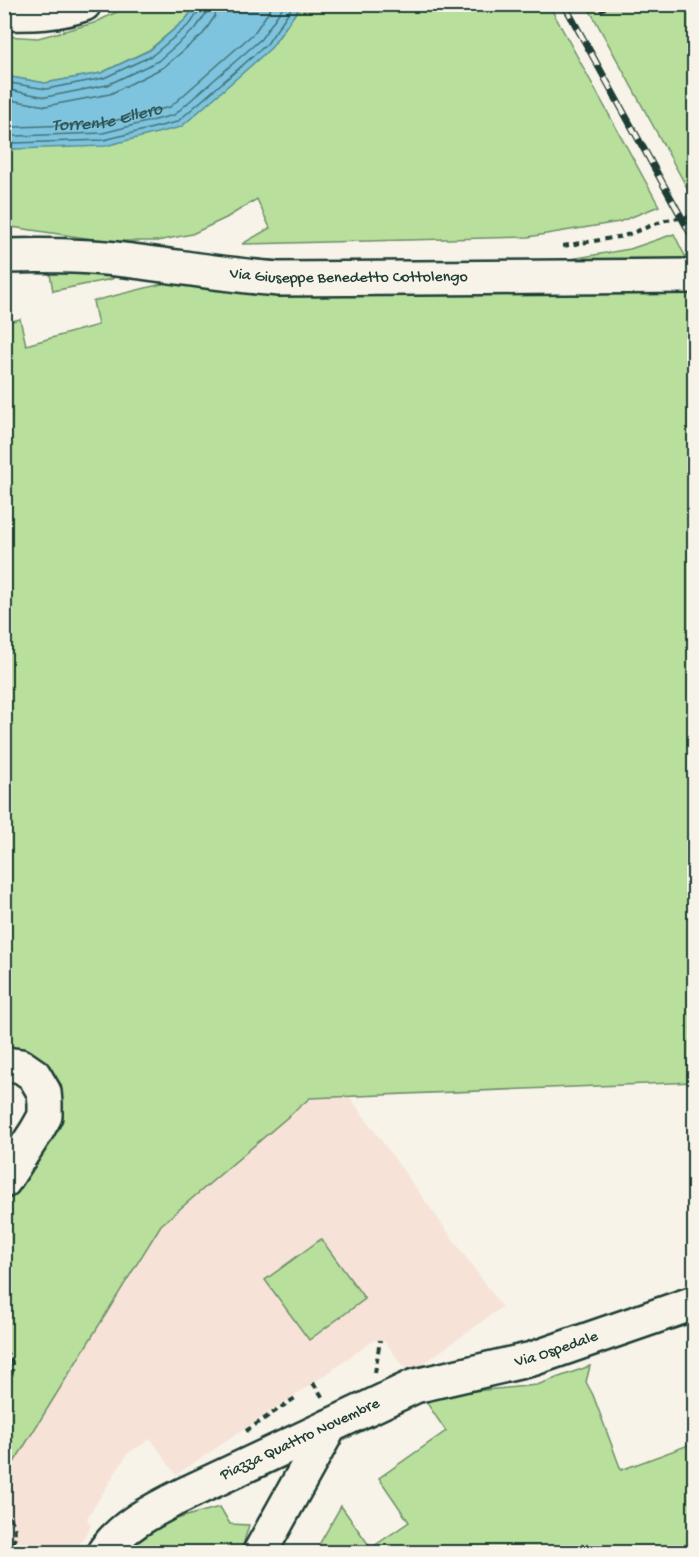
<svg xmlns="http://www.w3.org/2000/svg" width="699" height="1557" font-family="'Gochi Hand',sans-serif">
	<rect width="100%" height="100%" fill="#f7f3e8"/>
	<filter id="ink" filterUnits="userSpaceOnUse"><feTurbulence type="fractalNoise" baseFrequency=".0167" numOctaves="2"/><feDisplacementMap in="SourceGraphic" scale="12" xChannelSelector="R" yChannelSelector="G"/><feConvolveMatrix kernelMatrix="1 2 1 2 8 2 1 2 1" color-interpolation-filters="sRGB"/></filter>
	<g filter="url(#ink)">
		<path fill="#f7e2d8" d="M349,1096L502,1307L409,1374L385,1342L374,1340L331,1371L176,1475L151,1439L128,1453L87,1518L91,1526L74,1552H5L4,1477L161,1225L310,1098Z"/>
		<path fill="#b8e09c" stroke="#6c8e68" stroke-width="1.5" d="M131,5H196L186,19L149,50L101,73L45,83L5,76L4,36L38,38L94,23Z
			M301,5H549L659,206L619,222L528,237L242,244L270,228L257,199L226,218L192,234L157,241H106L5,226L4,147L15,149L271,48Z
			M587,5H694V196L691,195Z
			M674,234L687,260L553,262L630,249Z
			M49,268L120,273L112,279L53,291Z
			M178,280L694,293V1082L310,1098L161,1225L5,1477V1206L51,1134L5,1055V323L20,319L26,345L98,325L93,301Z
			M321,1239L365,1299L309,1340L265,1280Z
			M590,1366L586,1382L593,1395L621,1470L694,1443V1552H315L341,1506L371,1548L409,1522L379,1478L446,1431L422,1396L537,1385Z
			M220,1507L230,1524L249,1525L241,1552H186L179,1549L177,1552H125C152,1522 182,1517 220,1507Z"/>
		<path fill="#7ec4de" stroke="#588e9a" stroke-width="1.5" d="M196,5H301L271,48L181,127L105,146L15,149L5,147V76L45,83L101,73L150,50L186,19Z"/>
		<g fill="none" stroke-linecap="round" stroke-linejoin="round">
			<g stroke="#457378" stroke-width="1.5">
				<path d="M4,82L46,89L104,78L153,55L191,23L200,9L201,4"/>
				<path d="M4,89L46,97L107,85L158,61L196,28L207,12L208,4"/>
				<path d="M4,99L46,106L110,94L164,67L203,34L215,16L217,4"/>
				<path id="s1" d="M4,125L16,127L101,124L170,107L254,33L274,4"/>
				<path d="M4,134L16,136L103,133L174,115L261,39L285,4"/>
				<path d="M4,142L15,143L104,140L177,122L267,44L294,4"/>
			</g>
			<defs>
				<g id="minor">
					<path d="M4,13C32,14 58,13 84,4"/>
					<path id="s2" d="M4,256C44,255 84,255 124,260C175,266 226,275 278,279L694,276"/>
					<path d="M4,1181L36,1132L45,1116V1103L44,1092L34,1075L21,1066L6,1064"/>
					<path id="s3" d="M104,1552C123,1524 156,1509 185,1494L415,1386L532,1359L694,1303"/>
					<path d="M260,1552L330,1426"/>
				</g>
			</defs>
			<use href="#minor" stroke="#1f3d34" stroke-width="38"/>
			<path stroke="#1f3d34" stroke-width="4" stroke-dasharray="6 4.5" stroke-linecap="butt" d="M600,11L614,4
				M563,246L624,236L666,220L694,216
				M4,1351C20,1362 9,1383 4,1398
				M375,1373L380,1340
				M313,1383L324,1399
				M246,1431L298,1396
				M4,1527L10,1518C18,1529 14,1540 12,1552
				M59,1552L71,1547"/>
			<use href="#minor" stroke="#f7f3e8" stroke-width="33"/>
			<defs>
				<path id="rail" d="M564,4L694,240"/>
			</defs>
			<use href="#rail" stroke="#1f3d34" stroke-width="7"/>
			<use href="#rail" stroke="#f7f3e8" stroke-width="4.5" stroke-dasharray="14" stroke-linecap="butt"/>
		</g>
	</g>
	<g text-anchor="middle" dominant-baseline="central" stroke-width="4.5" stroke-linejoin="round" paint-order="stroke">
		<g font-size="16" fill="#1f3d34" stroke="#f7f3e8">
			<text stroke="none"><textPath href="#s2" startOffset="346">Via Giuseppe Benedetto Cottolengo</textPath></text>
			<text stroke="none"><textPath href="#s3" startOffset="501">Via Ospedale</textPath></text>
			<text stroke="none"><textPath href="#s3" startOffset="228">Piazza Quattro Novembre</textPath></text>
		</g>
		<g font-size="18" font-style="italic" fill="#325856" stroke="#f7f3e8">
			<text stroke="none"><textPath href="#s1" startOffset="104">Torrente Ellero</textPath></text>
		</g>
	</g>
	<rect width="699" height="1557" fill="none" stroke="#f7f3e8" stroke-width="24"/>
	<rect x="12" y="12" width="675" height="1533" fill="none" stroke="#1f3d34" stroke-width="2" filter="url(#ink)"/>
</svg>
